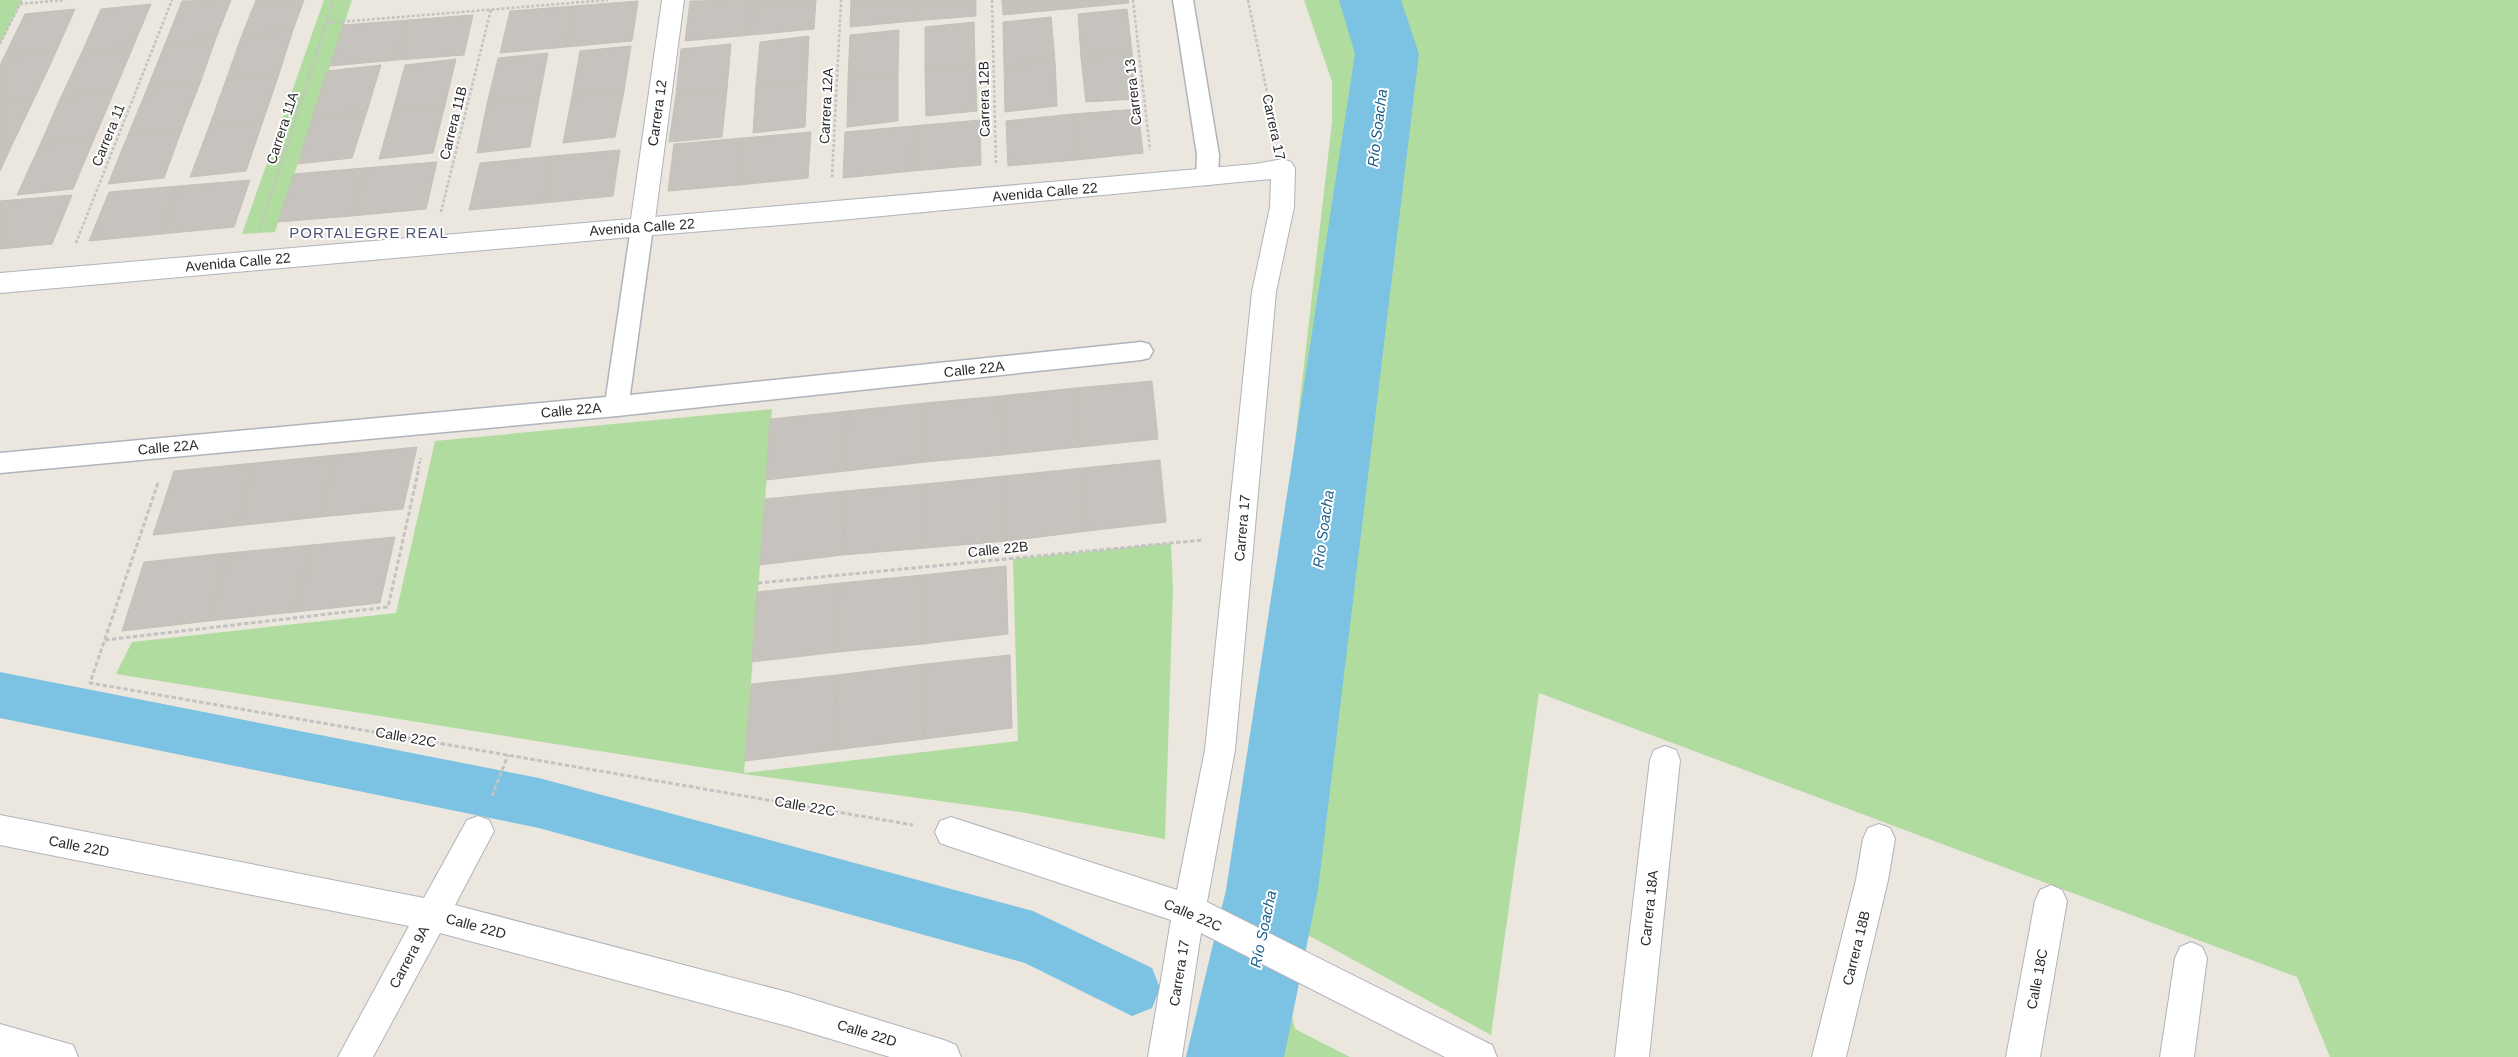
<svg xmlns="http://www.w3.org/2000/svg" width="2518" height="1057" font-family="Arial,sans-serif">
	<rect width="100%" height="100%" fill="#ebe6de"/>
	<path fill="#b1dc9f" d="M0,0H22L0,44Z
		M324,0H352L275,232L242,234Z
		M1304,0H2518V1057H2330L2297,977L1539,693L1491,1035L1295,928L1287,995L1295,1029L1350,1057H1202L1244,885L1332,122V82Z
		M772,409L744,773L1018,741L1013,559L1171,543L1173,589L1165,839L1020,812L744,774L116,674L132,642L396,613L435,441Z"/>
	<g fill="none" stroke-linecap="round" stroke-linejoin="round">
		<path fill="#7bc2e3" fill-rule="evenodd" d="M0,672L539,778L1033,911L1152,968L1160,988L1152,1008L1132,1016L1025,963L539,828L0,718Z"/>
		<path fill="#7bc2e3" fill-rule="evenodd" d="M1339,0H1401L1419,54L1318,890L1284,1057H1186L1226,890L1355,54Z"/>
	</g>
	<path fill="#c6c2bd" stroke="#c6c1b7" d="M231,0L216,38L165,44L182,1Z
		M256,0H304L293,30L242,35Z
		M754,0H816L814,29L750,35Z
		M754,0L750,35L685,41L690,1Z
		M851,0H913V21L850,27Z
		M913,0H976V16L913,21Z
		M1002,0H1065L1066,9L1003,15Z
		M1065,0H1128L1129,3L1066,9Z
		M638,1L632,41L566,47L574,6Z
		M151,4L133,47L82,52L101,9Z
		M574,6L566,47L500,53L510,11Z
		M75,9L56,52L4,57L25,14Z
		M1127,9L1132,52L1081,58L1078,14Z
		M473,15L464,55L397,60L408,20Z
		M1051,17L1055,61L1004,66L1003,22Z
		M408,20L397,60L330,66L343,25Z
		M974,22L975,65L925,71V27Z
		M293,30L279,74L226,80L242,35Z
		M899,30L898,74L848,80L850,35Z
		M809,36L807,81L756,86L760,42Z
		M216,38L200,83L147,89L165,44Z
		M731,44L727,89L676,95L681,49Z
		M631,46L624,91L572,96L580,51Z
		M133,47L114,92L61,97L82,52Z
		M56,52L35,97L0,101V65L4,57Z
		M1132,52L1136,99L1086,102L1081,58Z
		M548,53L539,99L487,104L498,58Z
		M456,59L445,105L393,110L405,65Z
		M1055,61L1057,106L1005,112L1004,66Z
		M381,65L367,111L313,116L327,71Z
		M975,65L977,111L926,116L925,71Z
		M279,74L263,121L209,127L226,80Z
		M898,74V121L847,127L848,80Z
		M807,81L805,127L753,133L756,86Z
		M200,83L182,129L128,135L147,89Z
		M727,89L722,137L669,142L676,95Z
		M624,91L615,137L563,143L572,96Z
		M114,92L94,139L40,145L61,97Z
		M35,97L12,145L0,146V101Z
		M539,99L530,147L477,153L487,104Z
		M445,105L433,153L379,159L393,110Z
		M1138,109L1143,153L1076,160L1072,114Z
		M367,111L352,158L298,164L313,116Z
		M1072,114L1076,160L1008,166L1006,121Z
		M980,120L981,165L912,171L913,126Z
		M263,121L246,171L190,177L209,127Z
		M913,126L912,171L843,178L845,132Z
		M182,129L164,178L108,184L128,135Z
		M811,132L808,178L739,185L743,138Z
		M743,138L739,185L668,191L674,144Z
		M94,139L73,189L17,195L40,145Z
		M12,145L0,171V146Z
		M620,150L613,196L543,203L552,156Z
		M552,156L543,203L469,210L480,163Z
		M437,162L426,209L351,216L364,168Z
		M364,168L351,216L278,222L294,174Z
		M250,180L234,227L161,234L179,186Z
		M179,186L161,234L89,241L109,192Z
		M72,195L52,244L0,249V201Z
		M1152,381L1158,439L1080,447L1076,388Z
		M1076,388L1080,447L1002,455L1000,396Z
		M1000,396L1002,455L925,462V403Z
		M925,403V462L846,471L848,411Z
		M848,411L846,471L766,480L770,419Z
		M417,447L403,509L320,517L336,455Z
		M336,455L320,517L236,526L255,463Z
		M1160,460L1166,522L1088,531L1083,468Z
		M255,463L236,526L153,535L174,471Z
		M1083,468L1088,531L1007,541L1005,476Z
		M1005,476L1007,541L926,548L925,484Z
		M925,484L926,548L843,555L845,491Z
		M845,491L843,555L760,565L765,499Z
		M395,537L380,603L295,612L312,545Z
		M312,545L295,612L209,621L228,553Z
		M228,553L209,621L122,631L144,562Z
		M1006,566L1008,634L923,644V575Z
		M923,575V644L838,652L840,583Z
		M840,583L838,652L752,662L757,592Z
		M1010,655L1012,728L924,739L925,664Z
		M925,664L924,739L834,750L837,675Z
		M837,675L834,750L745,761L751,684Z"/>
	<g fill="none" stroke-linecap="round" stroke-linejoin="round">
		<defs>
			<path id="lane" d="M1173,0H1193L1219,155L1218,177L1215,183L1207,185L1199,183L1196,177L1197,155Z
				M642,219L650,221L653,227L630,395L1141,342L1149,344L1153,351L1149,358L1141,360L617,416L0,473V453L606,397L631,227L634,221Z"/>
			<path id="street" d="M1283,159L1291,162L1295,168L1294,207L1276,292L1235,750L1207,902L1492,1045L1497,1057H1445L1201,933L1182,1057H1148L1171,920L951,847L940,843L935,832L940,821L951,817L1177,890L1205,750L1252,292L1270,207L1271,179L830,221L642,236L634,233L630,227L634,221L642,218L1255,164Z
				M1665,746L1676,750L1680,760L1649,1057H1615L1650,760L1654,750Z
				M0,815L424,898L467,820L478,816L489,820L494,831L455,905L791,993L944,1040L956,1045L961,1057H890L791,1027L440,933L373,1057H338L409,926L0,845Z
				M1879,824L1890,828L1895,839L1888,880L1846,1057H1812L1856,880L1863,839L1868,828Z
				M2051,885L2062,890L2067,901L2040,1057H2006L2035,901L2040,890Z
				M2191,942L2202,947L2207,958L2194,1057H2160L2175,958L2180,947Z
				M0,1024L73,1045L78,1057H0Z"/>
			<path id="secondary" d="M662,0H684L654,227L650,233L642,236L0,293V273L631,219Z"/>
		</defs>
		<use href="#lane" stroke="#b1b3bc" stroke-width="3"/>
		<use href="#street" stroke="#b1b3bc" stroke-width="2"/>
		<use href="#secondary" stroke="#b1b3bc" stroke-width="2"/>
		<path stroke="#c3c3c3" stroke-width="2.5" stroke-dasharray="3 2" stroke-linecap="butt" d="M992,0L996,164
			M1133,0L1150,150
			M1248,0L1276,136
			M20,4L65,0
			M327,23L608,0
			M0,44L22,0
			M832,177L841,0
			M441,212L491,9
			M260,228L334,0
			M76,243L172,0
			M418,469L421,458"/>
		<path stroke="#c3c3c3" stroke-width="3" stroke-dasharray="4.5 2.5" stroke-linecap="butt" d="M158,483L90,683L913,825
			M758,583L1203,540
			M105,640L388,607L419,468
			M492,796L508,755"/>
		<use href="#lane" fill="#fff" fill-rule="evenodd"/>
		<use href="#street" fill="#fff" fill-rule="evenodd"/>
		<use href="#secondary" fill="#fff" fill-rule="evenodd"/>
	</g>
	<g text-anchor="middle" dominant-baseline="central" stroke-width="4" stroke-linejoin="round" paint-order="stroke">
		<g font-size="14" fill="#2a2a2a" stroke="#fff">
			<text transform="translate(1133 92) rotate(-96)">Carrera 13</text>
			<text transform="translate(984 99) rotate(-91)">Carrera 12B</text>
			<text transform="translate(826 106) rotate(-87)">Carrera 12A</text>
			<text transform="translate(657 113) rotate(-82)">Carrera 12</text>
			<text transform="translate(453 123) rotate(-76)">Carrera 11B</text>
			<text transform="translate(1274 127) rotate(78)">Carrera 17</text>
			<text transform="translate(282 128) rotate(-72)">Carrera 11A</text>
			<text transform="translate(108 135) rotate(-68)">Carrera 11</text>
			<text transform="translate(1045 192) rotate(-5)">Avenida Calle 22</text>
			<text transform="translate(642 227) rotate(-4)">Avenida Calle 22</text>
			<text transform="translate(238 262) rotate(-5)">Avenida Calle 22</text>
			<text transform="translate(974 369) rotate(-6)">Calle 22A</text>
			<text transform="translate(571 410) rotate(-5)">Calle 22A</text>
			<text transform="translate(168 447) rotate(-5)">Calle 22A</text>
			<text transform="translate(1242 528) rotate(-85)">Carrera 17</text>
			<text transform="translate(998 549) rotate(-6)">Calle 22B</text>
			<text transform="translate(406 737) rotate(10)">Calle 22C</text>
			<text transform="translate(805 806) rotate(10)">Calle 22C</text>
			<text transform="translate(79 846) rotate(11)">Calle 22D</text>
			<text transform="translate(1649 908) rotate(-84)">Carrera 18A</text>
			<text transform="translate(1193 915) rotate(23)">Calle 22C</text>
			<text transform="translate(476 926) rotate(15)">Calle 22D</text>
			<text transform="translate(1856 948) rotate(-76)">Carrera 18B</text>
			<text transform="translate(409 957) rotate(-62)">Carrera 9A</text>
			<text transform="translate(1179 973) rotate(-81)">Carrera 17</text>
			<text transform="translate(2037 979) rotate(-79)">Calle 18C</text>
			<text transform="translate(867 1033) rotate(17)">Calle 22D</text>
		</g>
		<g font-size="15" font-style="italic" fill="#1b608e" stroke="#fff">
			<text transform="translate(1377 128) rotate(-83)">Río Soacha</text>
			<text transform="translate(1323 529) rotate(-82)">Río Soacha</text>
			<text transform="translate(1263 929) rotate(-78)">Río Soacha</text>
		</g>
		<g font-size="15" letter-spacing="1" fill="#4f5476" stroke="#fff">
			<text x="369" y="232">PORTALEGRE REAL</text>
		</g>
	</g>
</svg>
